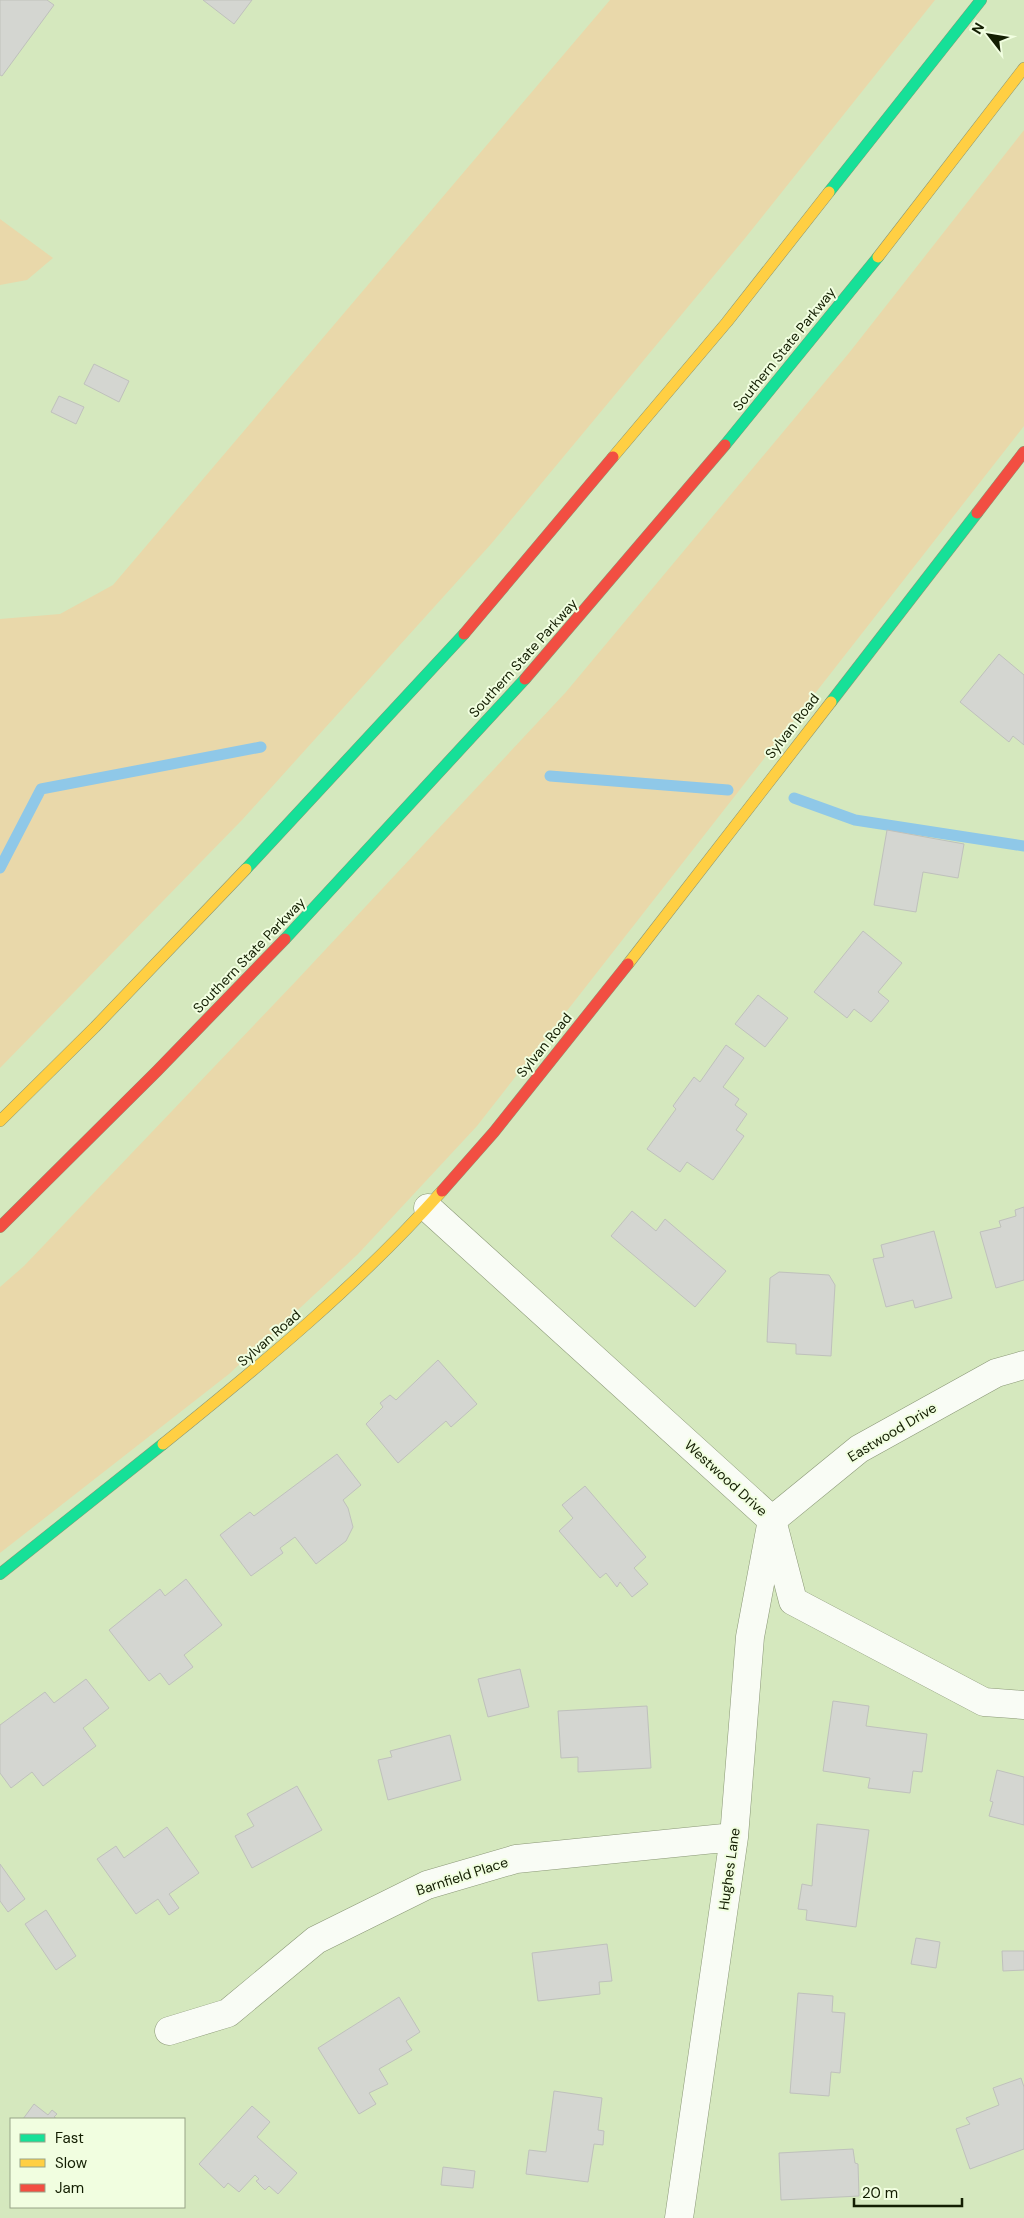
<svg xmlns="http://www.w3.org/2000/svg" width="1024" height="2218" font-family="'DM Sans',sans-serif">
	<rect width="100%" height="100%" fill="#d5e8be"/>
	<path fill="#e9d8aa" d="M610,0H935L746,237L491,544L242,820L0,1068V619L60,614L113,585Z
		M1024,130V426L477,1126L358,1254L229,1374L0,1553V1287L24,1266L297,980L566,692L849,353Z
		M0,219L53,258L27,280L0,285Z"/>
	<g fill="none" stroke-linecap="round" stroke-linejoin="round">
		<path stroke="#8fc8e8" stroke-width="11" d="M550,776L728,790
			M794,798L855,820L1024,846
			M0,868L41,789L261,747"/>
	</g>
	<path fill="#d4d6d1" stroke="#bfc1bc" d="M0,0H47L54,5L2,76L0,75Z
		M203,0H252L234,24Z
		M94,364L129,381L119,402L84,384Z
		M59,396L84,407L76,424L51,412Z
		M999,654L1024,675V745L1013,736L1009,742L960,702Z
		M887,830L964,844L958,878L923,872L916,912L874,905Z
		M863,931L902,963L878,992L889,1001L871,1022L854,1009L847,1018L814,992Z
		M758,995L788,1018L765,1047L735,1024Z
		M726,1045L744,1058L723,1087L739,1099L735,1105L747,1114L736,1130L744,1136L713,1180L687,1162L680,1172L647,1149L676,1109L673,1106L694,1077L700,1082Z
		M1024,1207V1280L996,1288L980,1232L1001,1227L999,1221L1016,1216L1015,1210Z
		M632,1211L656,1231L665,1219L726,1271L695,1307L611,1236Z
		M934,1231L952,1298L915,1308L913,1300L886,1307L873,1259L884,1257L881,1245Z
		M779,1272L829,1275L835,1285L831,1356L796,1354V1344L767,1342L770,1278Z
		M438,1360L477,1404L451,1427L446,1421L398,1463L366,1424L383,1407L380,1403L390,1395L396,1400Z
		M337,1454L361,1485L343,1500L348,1508L353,1527L346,1541L316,1564L295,1537L280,1548L283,1553L251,1576L220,1535L250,1512L254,1516Z
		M585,1486L646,1557L634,1568L648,1584L632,1597L620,1582L617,1587L606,1573L600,1578L559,1531L573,1518L562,1505Z
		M186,1579L222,1625L184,1655L193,1667L169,1685L160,1673L149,1681L109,1630L160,1589L165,1596Z
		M520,1669L529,1707L488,1717L478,1679Z
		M86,1679L109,1708L83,1728L96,1746L43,1786L32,1772L11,1788L0,1773V1725L45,1692L54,1703Z
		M833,1701L869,1706L866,1726L927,1734L922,1772L913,1771L910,1793L868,1788L870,1778L823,1771Z
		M647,1706L651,1768L578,1772V1757L561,1758L558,1711Z
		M450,1735L461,1780L388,1800L378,1760L392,1757L390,1751Z
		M997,1770L1024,1777V1825L989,1816L993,1802L990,1801Z
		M297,1786L322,1830L252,1868L235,1836L254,1826L247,1814Z
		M817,1824L869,1830L856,1927L806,1920L807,1910L798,1909L802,1884L812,1886Z
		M167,1827L199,1873L169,1894L179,1908L169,1915L158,1899L136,1914L97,1859L116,1846L124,1858Z
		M0,1864L25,1899L8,1912L0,1901Z
		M46,1910L76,1956L56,1970L25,1924Z
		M916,1938L940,1942L936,1968L911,1964Z
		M607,1944L612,1981L599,1982L600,1994L538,2001L532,1953Z
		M1002,1951H1024V1970L1003,1971Z
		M798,1993L833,1996L832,2012L845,2013L840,2073L831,2072L829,2096L790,2093Z
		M399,1997L420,2032L406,2041L412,2050L379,2069L388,2084L369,2093L376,2104L359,2114L318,2048Z
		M1021,2078L1024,2087V2149L970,2169L956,2129L970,2124L966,2118L999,2105L993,2088Z
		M554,2091L602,2098L598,2130L604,2131L603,2145L594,2144L588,2182L526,2174L529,2150L546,2152Z
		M34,2104L48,2115L52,2110L57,2114L54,2117L57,2119H23Z
		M252,2106L270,2122L257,2137L297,2173L278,2194L269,2186L265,2190L256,2181L259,2179L255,2175L239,2192L228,2183L224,2188L199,2164Z
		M853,2149L855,2163L858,2164L859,2196L781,2200L779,2153Z
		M443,2167L475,2171L473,2188L441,2185Z"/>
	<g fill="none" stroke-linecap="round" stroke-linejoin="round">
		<defs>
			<path id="street" d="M428,1208L772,1520L793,1601L984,1702L1024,1705
				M169,2031L228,2013L316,1940L427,1885L516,1859L734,1837
				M679,2218L734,1837L750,1637L772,1520L859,1449L996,1373L1024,1365"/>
			<path id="fast" d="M829,192L981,0
				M725,445L878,257
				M831,702L977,513
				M246,869L464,634
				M285,939L525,679
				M0,1574L163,1444"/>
			<path id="slow" d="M878,257L1024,68
				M613,457L727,322L829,192
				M628,964L831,702
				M0,1121L95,1027L246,869
				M163,1444C261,1365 358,1285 442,1191"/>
			<path id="jam" d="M977,513L1024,452
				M464,634L613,457
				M525,679L725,445
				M442,1191L494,1132L628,964
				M0,1227L157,1071L285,939"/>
		</defs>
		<use href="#street" stroke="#8a9776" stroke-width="29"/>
		<use href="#fast" stroke="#8a9776" stroke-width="12"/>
		<use href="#slow" stroke="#8a9776" stroke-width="12"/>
		<use href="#jam" stroke="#8a9776" stroke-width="12"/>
		<use href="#street" stroke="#f9fcf5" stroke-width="28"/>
		<use href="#fast" stroke="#16e098" stroke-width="11"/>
		<use href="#slow" stroke="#ffcf43" stroke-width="11"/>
		<use href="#jam" stroke="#f24e42" stroke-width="11"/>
	</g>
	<g text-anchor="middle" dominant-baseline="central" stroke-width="4" stroke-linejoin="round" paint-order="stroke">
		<g font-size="14" fill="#131e02" stroke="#f1fee0">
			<text transform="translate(784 349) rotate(-51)">Southern State Parkway</text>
			<text transform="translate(523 658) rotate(-48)">Southern State Parkway</text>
			<text transform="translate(792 726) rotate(-52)">Sylvan Road</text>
			<text transform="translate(249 955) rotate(-46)">Southern State Parkway</text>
			<text transform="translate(544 1045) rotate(-51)">Sylvan Road</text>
			<text transform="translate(269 1338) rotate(-41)">Sylvan Road</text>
			<text transform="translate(892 1432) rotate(-31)">Eastwood Drive</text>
			<text transform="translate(726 1478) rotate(42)">Westwood Drive</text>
			<text transform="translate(729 1869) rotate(-82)">Hughes Lane</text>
			<text transform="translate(462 1876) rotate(-18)">Barnfield Place</text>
		</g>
	</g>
	<rect x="10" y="2118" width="175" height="90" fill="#f1fee0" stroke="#98a487"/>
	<rect x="20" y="2134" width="25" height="8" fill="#16e098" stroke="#98a487"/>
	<text x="55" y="2143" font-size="15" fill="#131e02">Fast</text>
	<rect x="20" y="2159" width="25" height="8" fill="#ffcf43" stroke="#98a487"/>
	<text x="55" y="2168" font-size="15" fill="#131e02">Slow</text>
	<rect x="20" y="2184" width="25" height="8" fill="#f24e42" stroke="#98a487"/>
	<text x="55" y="2193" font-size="15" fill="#131e02">Jam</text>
	<g transform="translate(989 35) rotate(301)" stroke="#f1fee0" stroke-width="4" paint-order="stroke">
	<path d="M0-4L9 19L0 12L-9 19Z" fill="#131e02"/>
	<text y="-8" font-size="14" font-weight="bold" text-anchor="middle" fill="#131e02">N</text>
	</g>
	<path d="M854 2198v8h108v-8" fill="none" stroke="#131e02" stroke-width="2.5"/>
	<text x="862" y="2198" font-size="15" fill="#131e02" stroke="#f1fee0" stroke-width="4" paint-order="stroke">20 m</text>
</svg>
